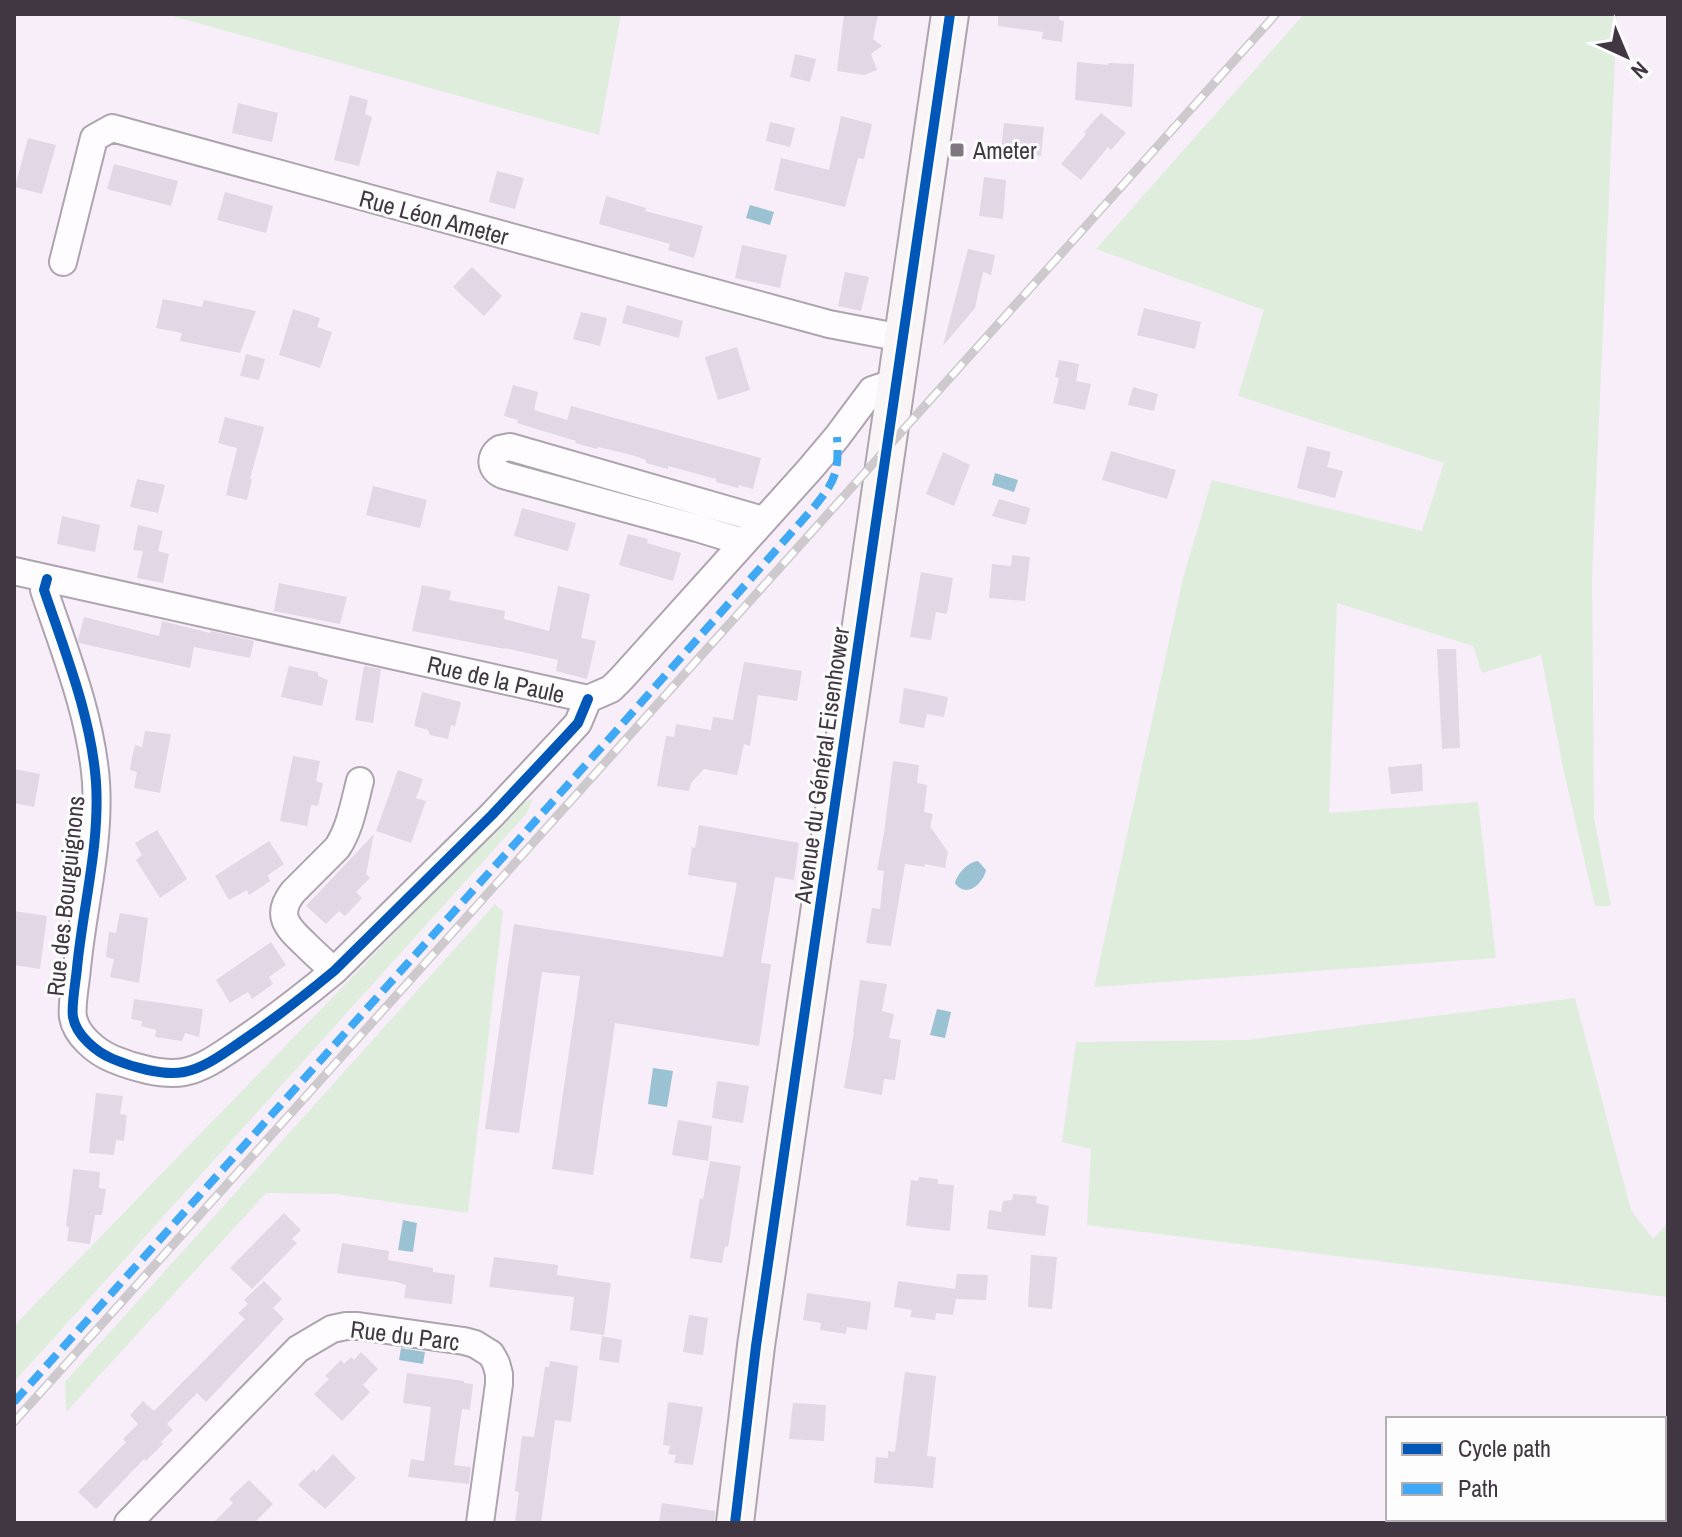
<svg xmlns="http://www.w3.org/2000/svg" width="1682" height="1537" font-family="'Archivo Narrow',sans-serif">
	<rect width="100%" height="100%" fill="#f8eefa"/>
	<path fill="#deeddc" d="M165,14H621L599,135Z
		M1304,14H1617L1592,577L1594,818L1611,906H1595L1564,772L1541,655L1482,673L1473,646L1337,603L1329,813L1478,802L1496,958L1094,987L1183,578L1212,480L1422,531L1444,463L1238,396L1264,310L1096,249Z
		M533,799L527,813L14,1382V1326L520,804Z
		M495,904L503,911L468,1213L336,1194L266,1193L66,1412L65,1382Z
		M1575,998L1631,1210L1653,1239L1668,1223V1297L1087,1225L1091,1149L1062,1142L1076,1042L1247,1040Z"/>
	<path fill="#9ac2d3" d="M750,205L774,212L770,225L746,218Z
		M995,473L1018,480L1014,492L992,485Z
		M978,861L986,870C983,884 966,899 955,883C957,874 968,862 978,861Z
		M937,1009L951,1012L945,1038L930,1035Z
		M653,1068L673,1071L667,1107L648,1104Z
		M403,1220L417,1223L413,1252L398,1250Z
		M401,1348L425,1352L423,1364L399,1360Z"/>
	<path fill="#e2d7e4" d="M844,14H878L873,39L882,46L871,54L877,70L864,75L837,71Z
		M998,14H1060L1059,20L1064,21L1062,42L1042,39L1043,32L998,26Z
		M795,54L816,59L810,82L790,77Z
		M1077,62L1108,65L1109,63L1134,64L1132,107L1075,100Z
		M350,95L368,100L365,114L372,117L359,166L334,160Z
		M238,103L278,113L272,142L232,133Z
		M1101,113L1126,133L1111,150L1108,147L1081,180L1061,164L1086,134L1084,132Z
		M841,116L872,124L864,159L858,158L845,207L774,190L781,158L829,170Z
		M770,122L795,128L790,147L766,141Z
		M1004,123L1044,127L1041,156L1001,152Z
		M28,138L56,145L42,194L15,187Z
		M114,164L178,181L171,206L107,189Z
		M497,171L524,178L515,209L489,202Z
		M984,177L1006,180L1003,219L979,216Z
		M225,192L273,206L266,233L217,220Z
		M606,196L646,208L645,211L703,226L694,258L668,250L670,244L599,224Z
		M742,245L787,255L780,288L735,278Z
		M968,249L995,255L991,275L983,272L975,308L943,346Z
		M472,267L502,296L484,316L453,287Z
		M845,272L869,277L861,311L838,306Z
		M163,299L202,307L204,300L256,311L240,353L180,341L182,333L156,328Z
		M627,305L683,321L679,338L622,323Z
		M1144,308L1201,322L1195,349L1137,335Z
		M293,309L320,318L317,327L332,332L320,368L279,355Z
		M581,312L607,318L600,346L573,339Z
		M737,347L750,390L718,400L705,357Z
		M246,354L265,359L259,380L240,376Z
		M1059,360L1079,364L1076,381L1091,384L1085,410L1053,403L1059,378L1055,377Z
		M513,385L538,392L534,410L567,420L571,406L761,458L753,489L739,485L738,488L716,482V479L668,466V469L646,463V460L632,455L598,447L597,449L575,443L576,441L517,423L518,420L504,416Z
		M1133,387L1158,394L1154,411L1128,405Z
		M225,417L264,427L250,479H252L247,500L226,495L237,448L218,443Z
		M1307,446L1331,452L1327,467L1343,471L1335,498L1297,488Z
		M1111,451L1176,470L1167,499L1102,480Z
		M943,452L970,465L954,506L926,494Z
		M137,479L165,485L158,513L130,507Z
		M373,486L427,500L420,528L366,515Z
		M999,499L1030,508L1026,525L992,516Z
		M522,508L576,523L568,551L514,536Z
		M62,516L100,525L95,552L57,544Z
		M138,525L163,531L158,551L169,554L163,583L137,578L143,551L133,550Z
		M628,534L648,539L647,543L681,553L673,581L619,565Z
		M1012,555L1030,557L1025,601L989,598L992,564L1011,566Z
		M921,572L953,578L947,614L936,612L931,640L910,637Z
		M279,583L347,597L340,624L274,611Z
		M422,585L451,591L449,600L505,611L504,619L549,631L558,586L590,594L581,638L596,641L587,679L556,671L558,660L505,648V649L412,631Z
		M84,617L159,636L162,621L210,633L211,631L254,641L250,658L194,647L190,668L79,643L78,640Z
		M1437,649H1456L1460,748L1442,749Z
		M744,662L802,671L797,701L758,695L750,746L744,744L737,775L704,769L691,783L689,791L657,786L666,736L674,737L676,724L711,730L713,717L733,720Z
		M289,666L318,672V676L328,680L322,706L281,697Z
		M364,666L381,669L373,723L355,720Z
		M904,688L948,697L944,717L927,714L924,728L899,723Z
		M422,692L461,702L455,726L451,725L448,739L430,735L428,730L414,726Z
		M145,731L171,734L160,793L134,788L137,772L130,770L132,758L135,745L142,747Z
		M293,756L320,761L316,781L323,783L318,806L311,805L307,826L280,821Z
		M893,761L919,765L917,783L927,785L924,812L933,814L930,828L932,829L948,852L945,868L925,864V867L905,864L891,946L866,943L872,908L880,909L884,871L877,870L884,833Z
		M1422,764L1423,791L1391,794L1388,767Z
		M14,769L40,774L34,807L14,803Z
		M398,770L423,779L416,798L426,801L411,843L376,831Z
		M699,825L799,843L794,880L775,877L761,963L771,964L759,1046L615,1023L593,1175L552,1169L580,976L542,972L519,1133L485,1129L514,924L723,957L737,883L688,875L692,847L695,848Z
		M157,830L187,879L160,898L136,860L142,855L135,843Z
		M374,834L366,874L370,878L356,892L362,898L345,916L339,911L326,924L306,906Z
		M269,841L284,864L268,875L270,881L260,888L249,895L247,890L229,900L215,876Z
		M14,911L47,916L40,969L14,965Z
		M120,913L148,918L139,983L110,977L114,959L106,957L109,932L116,933Z
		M271,942L286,965L269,977L273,984L252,999L248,992L230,1003L216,980Z
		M860,980L887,984L882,1011L894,1014L889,1038L901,1040L895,1080L884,1079L882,1095L844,1088L854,1032H853Z
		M134,999L203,1009L199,1037L185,1033L182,1041L155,1037L156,1030L141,1026L142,1021L131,1019Z
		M717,1081L749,1086L743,1123L712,1118Z
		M96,1093L123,1096L120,1114L127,1115L124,1141L116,1140L114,1155L89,1153Z
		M678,1120L712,1126L708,1161L672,1155Z
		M710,1161L741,1166L728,1247L725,1246L722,1263L690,1258L700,1198L703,1199Z
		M73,1169L100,1172L99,1188L106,1189L102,1215H95L90,1244L67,1241L69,1227L66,1226Z
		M919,1177L938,1179V1184L954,1185L950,1231L906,1226L911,1180L918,1181Z
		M1013,1194L1037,1196L1036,1203L1049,1206L1045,1236L987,1229L989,1210L1001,1212L1003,1201L1012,1200Z
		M284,1213L301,1230L292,1239L297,1243L252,1289L230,1268Z
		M342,1243L389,1251L388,1260L433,1268V1272L455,1275L452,1304L404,1298L406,1285L397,1282L337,1273Z
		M1031,1255L1057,1257L1052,1309L1028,1307Z
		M494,1257L558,1265L557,1275L611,1283L604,1335L570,1330L574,1297L489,1287Z
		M957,1274L988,1275L986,1300L956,1299L953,1315L936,1313L935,1320L910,1317L912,1310L894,1307L898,1281L955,1289Z
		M264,1281L282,1299L273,1308L284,1319L206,1402L197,1393L167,1424L173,1430L161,1442L163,1444L146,1461L144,1459L96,1509L78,1492L126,1442L123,1439L138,1424L130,1415L143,1401L154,1411L245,1319L238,1313L248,1304L244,1300Z
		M807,1293L871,1302L867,1330L847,1327L846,1334L820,1330L821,1323L803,1320Z
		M689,1315L708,1318L703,1355L683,1352Z
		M602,1336L622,1340L619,1363L599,1360Z
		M361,1352L378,1369L363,1385L370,1392L342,1421L314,1394L329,1379L325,1376L341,1360L344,1364L351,1357L354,1360Z
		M550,1361L578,1366L571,1422L555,1420L541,1523H515L519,1492L515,1491L522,1436L534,1437L545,1367H549Z
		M905,1372L936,1376L927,1456L936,1457L933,1488L874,1483L876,1457L888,1458V1451L895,1452Z
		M407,1373L464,1381V1383L473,1384L470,1410L462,1409L454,1465L471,1467L469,1484L408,1477L411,1459L424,1461L431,1407L403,1403Z
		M668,1402L703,1407L693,1465L674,1463L676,1455L668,1454L670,1446L663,1445Z
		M793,1403L826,1405L824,1441L789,1439Z
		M333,1454L356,1478L325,1509L298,1485L314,1469L316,1472Z
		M249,1480L273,1504L254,1523H213L233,1503L229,1499Z
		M662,1503L715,1511L714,1523H659Z"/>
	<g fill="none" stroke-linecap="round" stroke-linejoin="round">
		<defs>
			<path id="minor" d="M63,262L94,138L112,128L829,324L902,338
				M743,542L697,528L503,475C491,470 488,457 500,449L510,447L763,520
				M14,571L588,699L611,689L622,678L810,469L837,437L872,390L881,387L896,386
				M47,579L44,590C65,652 91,716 96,782C100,845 83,906 77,968C76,980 71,1006 73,1017C76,1035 96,1052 113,1059C132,1067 163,1076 184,1072C205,1068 224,1053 242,1041C274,1019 304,996 334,971L492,815L567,735L578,723L588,699
				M334,971C324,962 314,953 304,943C287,927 275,915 293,892L337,848C350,829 354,804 360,781
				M128,1523L298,1349L332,1329L346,1326H358L464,1341L475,1344L491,1354L496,1363L499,1374V1384L480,1523"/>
			<path id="secondary" d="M735,1523L756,1346L950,14"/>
		</defs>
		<use href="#minor" stroke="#ada4af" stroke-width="30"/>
		<use href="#secondary" stroke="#ada4af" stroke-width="40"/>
		<use href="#minor" stroke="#fefcfe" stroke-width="26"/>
		<use href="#secondary" stroke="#f9f4f5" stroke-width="36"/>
		<defs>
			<path id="rail" d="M14,1422L1276,14"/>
		</defs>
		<use href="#rail" stroke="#cdc9cd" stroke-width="9"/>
		<use href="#rail" stroke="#fdfdfd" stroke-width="6" stroke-dasharray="18" stroke-linecap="butt"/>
		<path stroke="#3fa9f5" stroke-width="8" stroke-dasharray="16 8" stroke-linecap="butt" d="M14,1402L617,730L814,507C836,480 839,472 837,437"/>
		<defs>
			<path id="cycleway" d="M47,579L44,590C65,652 91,716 96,782C100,845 83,906 77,968C76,980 71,1006 73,1017C76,1035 96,1052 113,1059C132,1067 163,1076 184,1072C205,1068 224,1053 242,1041C274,1019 304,996 334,971L492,815L567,735L578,723L588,699
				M735,1523L756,1346L950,14"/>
		</defs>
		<use href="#cycleway" stroke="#fdfdfd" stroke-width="15"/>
		<use href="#cycleway" stroke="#0057b8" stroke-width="10"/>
	</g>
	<rect fill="#817782" stroke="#fdfdfd" stroke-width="3" x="949" y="142" width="16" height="16" rx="4"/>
	<g text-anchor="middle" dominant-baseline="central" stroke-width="6" stroke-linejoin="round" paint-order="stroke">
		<g font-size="24" fill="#413742" stroke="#fdfdfd" text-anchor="start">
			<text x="973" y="150">Ameter</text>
		</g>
		<g font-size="24" fill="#413742" stroke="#fdfdfd">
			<text transform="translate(434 217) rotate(15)">Rue Léon Ameter</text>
			<text transform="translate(496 679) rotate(13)">Rue de la Paule</text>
			<text transform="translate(821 765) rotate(-82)">Avenue du Général Eisenhower</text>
			<text transform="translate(65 896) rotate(-84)">Rue des Bourguignons</text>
			<text transform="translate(405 1335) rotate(7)">Rue du Parc</text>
		</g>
	</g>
	<rect width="1682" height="1537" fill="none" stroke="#413742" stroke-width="32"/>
	<rect x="1386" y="1417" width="280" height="104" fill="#fdfdfd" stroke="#b2aeb2" stroke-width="2"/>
	<rect x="1402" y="1443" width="40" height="12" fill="#0057b8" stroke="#b2aeb2" stroke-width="2"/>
	<text x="1458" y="1457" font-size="24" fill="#413742">Cycle path</text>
	<rect x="1402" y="1483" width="40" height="12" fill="#3fa9f5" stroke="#b2aeb2" stroke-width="2"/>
	<text x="1458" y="1497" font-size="24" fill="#413742">Path</text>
	<g transform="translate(1626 56) rotate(136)" stroke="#fdfdfd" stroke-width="6" paint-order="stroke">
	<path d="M0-6L14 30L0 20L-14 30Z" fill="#413742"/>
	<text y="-12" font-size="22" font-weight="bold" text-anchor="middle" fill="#413742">N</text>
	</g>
</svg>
